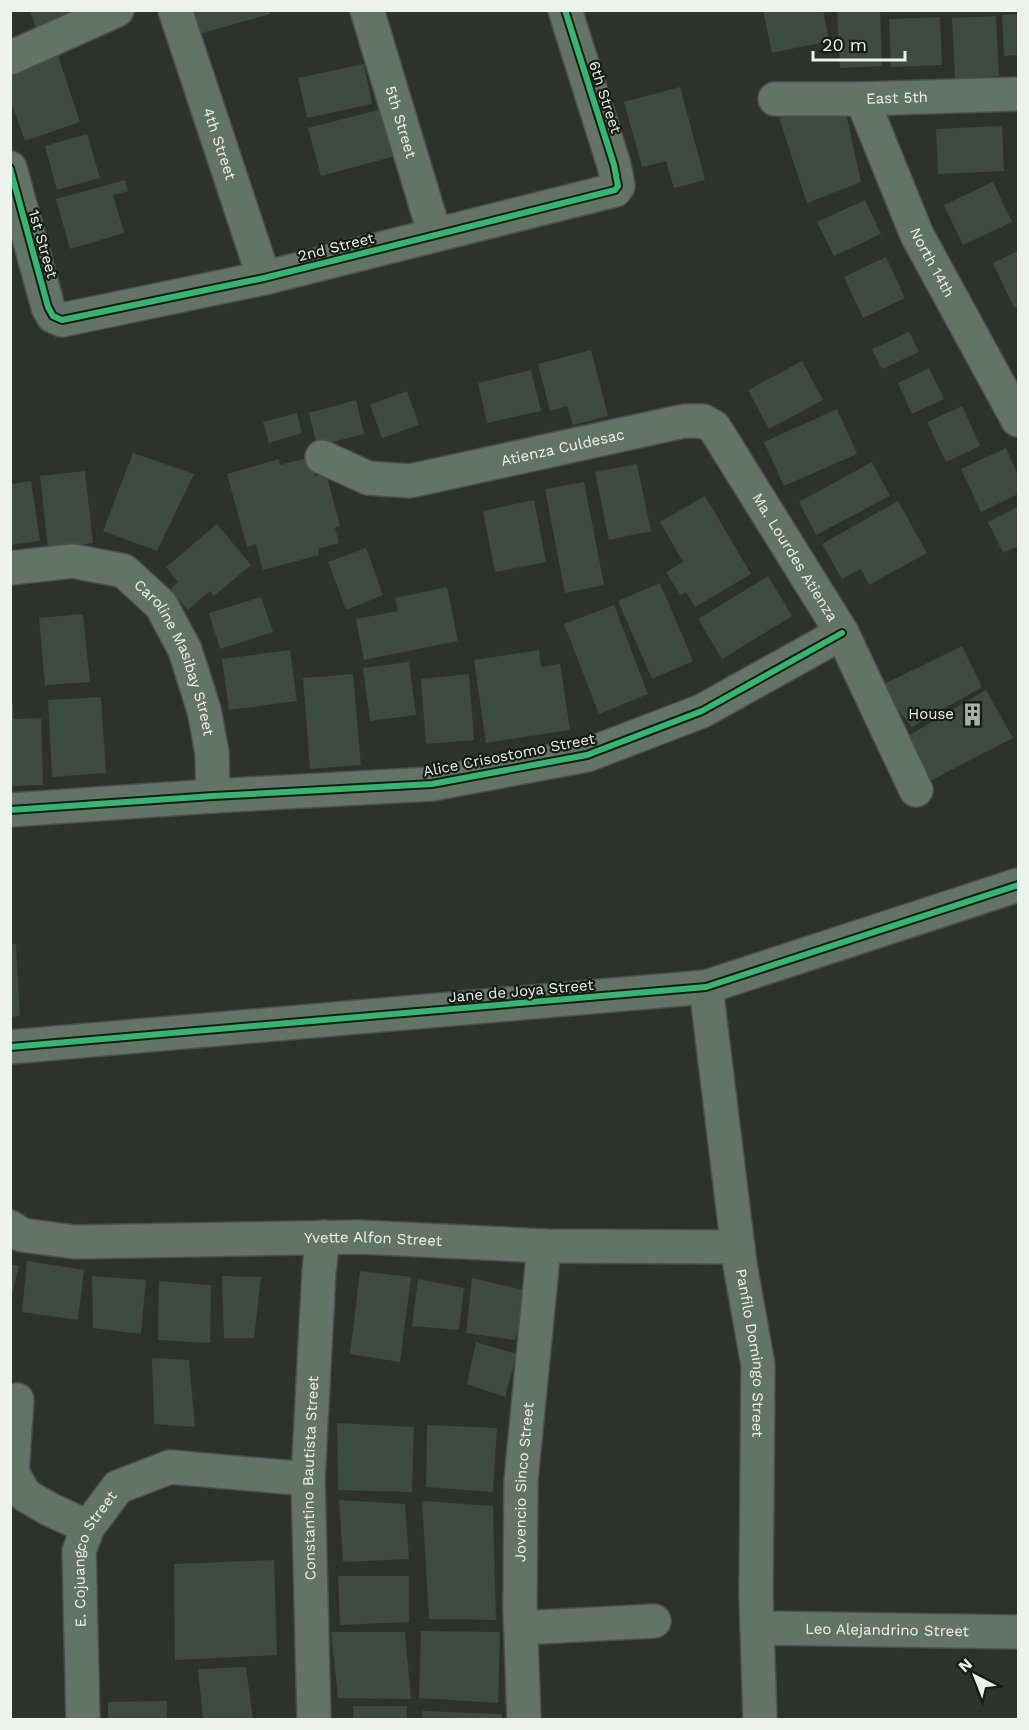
<svg xmlns="http://www.w3.org/2000/svg" width="1029" height="1730" font-family="'Work Sans',sans-serif">
	<rect width="100%" height="100%" fill="#2d322d"/>
	<path fill="#3e4b40" d="M30,10H78L37,31Z
		M193,10H269L270,14L199,34Z
		M763,10H823L829,41L772,53Z
		M837,10H880L882,66L840,68Z
		M1018,14V55L1004,56L1002,15Z
		M996,16L999,76L955,79L952,18Z
		M940,17L942,65L891,67L889,19Z
		M57,52L80,122L25,141L10,99V68Z
		M364,64L372,104L307,118L298,78Z
		M680,87L705,180L674,188L666,161L642,167L624,102Z
		M844,104L861,182L807,203L779,118Z
		M386,108L399,155L321,176L308,128Z
		M1002,126L1004,171L938,174L936,129Z
		M87,134L100,178L57,190L45,146Z
		M125,180L128,191L113,195L124,233L70,249L56,199Z
		M993,182L1012,222L963,245L944,205Z
		M865,200L881,234L834,256L817,222Z
		M1018,251V306L1014,308L993,263Z
		M886,257L905,298L863,318L844,277Z
		M909,332L919,352L882,369L872,349Z
		M591,350L608,416L573,425L567,406L550,411L538,364Z
		M802,361L823,400L769,429L748,390Z
		M929,368L944,399L912,414L898,383Z
		M531,370L541,411L487,423L478,383Z
		M407,391L419,425L382,438L370,405Z
		M356,400L364,434L317,446L309,413Z
		M962,406L980,446L946,462L927,422Z
		M837,409L857,454L784,486L764,442Z
		M297,413L302,433L269,443L263,422Z
		M1006,448L1018,475V494L981,512L961,469Z
		M133,453L194,474L157,551L103,531Z
		M311,457L315,476L326,473L340,526L335,528L339,543L318,549L319,555L263,570L256,544L247,547L227,474L279,459L280,465Z
		M872,462L890,496L816,535L799,502Z
		M637,464L651,531L609,540L595,472Z
		M85,471L93,543L48,549L40,476Z
		M31,481L40,541L10,545V484Z
		M584,482L604,585L565,593L545,489Z
		M705,496L751,574L695,607L686,592L680,595L666,572L683,562L660,522Z
		M534,500L546,562L495,572L483,511Z
		M898,501L927,553L869,585L861,569L842,579L822,544Z
		M1018,507V546L1003,553L988,522Z
		M217,524L251,565L214,596L210,591L188,610L170,589L178,582L166,567Z
		M366,548L383,595L346,610L328,562Z
		M768,576L792,616L722,659L698,619Z
		M660,583L693,661L652,679L618,601Z
		M447,587L458,641L364,660L356,619L398,611L395,598Z
		M261,597L273,632L220,649L209,613Z
		M614,605L648,694L599,714L564,624Z
		M83,614L90,682L45,685L39,618Z
		M962,646L982,687L912,727L894,705L872,690Z
		M290,650L297,701L229,710L222,659Z
		M539,650L541,667L560,664L570,730L486,743L474,660Z
		M409,662L416,715L370,721L363,668Z
		M353,674L361,765L310,769L303,678Z
		M469,674L474,740L426,744L421,679Z
		M986,690L1013,738L924,784L903,739Z
		M101,697L106,773L52,777L48,700Z
		M10,704H13L14,719L41,718L43,785L10,786Z
		M16,944L20,1016L10,1017V945Z
		M27,1261L84,1270L78,1320L22,1312Z
		M10,1264L19,1266L11,1299H10Z
		M360,1271L411,1277L400,1362L350,1354Z
		M92,1276L146,1280L141,1334L93,1328Z
		M222,1276L261,1277L254,1338H224Z
		M472,1278L528,1291L515,1340L466,1333Z
		M418,1279L464,1288L459,1330L412,1326Z
		M159,1281L211,1285L210,1343L158,1340Z
		M476,1342L517,1354L505,1397L467,1384Z
		M152,1358L189,1360L195,1427L154,1424Z
		M337,1423L414,1427L412,1492L338,1490Z
		M427,1425L497,1428L493,1492L426,1487Z
		M339,1500L405,1504L409,1559L343,1562Z
		M422,1501L493,1506L496,1620L429,1619Z
		M274,1560L277,1655L175,1660L174,1564Z
		M338,1576H409V1622L340,1625Z
		M421,1631L500,1632L498,1703L419,1698Z
		M331,1632H405L411,1699L338,1698Z
		M246,1667L253,1720H203L198,1669Z
		M167,1701V1720H108V1702Z
		M353,1706H407V1720H353Z
		M422,1711L502,1714V1720H423Z"/>
	<g fill="none" stroke-linecap="round" stroke-linejoin="round">
		<defs>
			<g id="minor">
				<path id="s1" d="M175,10L264,278"/>
				<path id="s2" d="M367,10L435,235"/>
				<path d="M10,58L117,10"/>
				<path id="s3" d="M775,99H862L1018,94"/>
				<path id="s4" d="M862,99L917,235L1018,420"/>
				<path d="M10,168L48,307L53,316L62,320L264,278L615,190L618,186L614,165L565,10"/>
				<path id="s5" d="M322,457L368,478L410,481L684,421H703L714,427L842,633L916,790"/>
				<path id="s6" d="M10,568L73,561L124,571L161,605L185,650L204,710L212,753L213,796"/>
				<path d="M10,810L213,796L432,784L587,755L702,711L842,633"/>
				<path id="s7" d="M706,987L740,1265L758,1365L756,1596L760,1720"/>
				<path d="M10,1047L706,987L1018,885"/>
				<path id="s8" d="M10,1227L22,1235L75,1242L360,1237L544,1246L738,1247"/>
				<path d="M17,1400L12,1472L25,1495L49,1509L88,1527"/>
				<path d="M521,1628L654,1621"/>
				<path id="s9" d="M757,1628L1018,1632"/>
				<path id="s10" d="M83,1720L79,1551L88,1527L118,1487L170,1467L308,1479"/>
				<path id="s11" d="M314,1720L308,1479L319,1271L323,1237"/>
				<path id="s12" d="M524,1720L520,1609L521,1480L544,1246"/>
			</g>
		</defs>
		<use href="#minor" stroke="#4c504d" stroke-width="36"/>
		<use href="#minor" stroke="#637365" stroke-width="33"/>
		<defs>
			<path id="cycleway" d="M10,168L48,307L53,316L62,320L264,278L615,190L618,186L614,165L565,10
				M10,810L213,796L432,784L587,755L702,711L842,633
				M10,1047L706,987L1018,885"/>
		</defs>
		<use href="#cycleway" stroke="#161b16" stroke-width="10"/>
		<use href="#cycleway" stroke="#33b770" stroke-width="6"/>
	</g>
	<defs>
		<symbol id="building-bare" viewBox="-9 -9 18 18"><path d="M-4-6H4V6H1V3H-1V6H-4ZM-2.5-4.3h1.7v1.8h-1.7ZM.8-4.3h1.7v1.8H.8ZM-2.5-1h1.7V.8h-1.7ZM.8-1h1.7V.8H.8Z" fill="#a9afaa" stroke="#161b16" stroke-width="2.5" paint-order="stroke"/></symbol>
	</defs>
	<g fill-rule="evenodd">
		<use href="#building-bare" x="956" y="698" width="33" height="33"/>
	</g>
	<g text-anchor="middle" dominant-baseline="central" stroke-width="4.5" stroke-linejoin="round" paint-order="stroke">
		<g font-size="15" fill="#ecf3ed" stroke="#161b16">
			<text transform="translate(605 97) rotate(72)">6th Street</text>
			<text stroke="none"><textPath href="#s3" startOffset="122">East 5th</textPath></text>
			<text stroke="none"><textPath href="#s2" startOffset="117">5th Street</textPath></text>
			<text stroke="none"><textPath href="#s1" startOffset="141">4th Street</textPath></text>
			<text transform="translate(43 244) rotate(74)">1st Street</text>
			<text transform="translate(336 247) rotate(-14)">2nd Street</text>
			<text stroke="none"><textPath href="#s4" startOffset="178">North 14th</textPath></text>
			<text stroke="none"><textPath href="#s5" startOffset="249">Atienza Culdesac</textPath></text>
			<text stroke="none"><textPath href="#s5" startOffset="558">Ma. Lourdes Atienza</textPath></text>
			<text stroke="none"><textPath href="#s6" startOffset="219">Caroline Masibay Street</textPath></text>
			<text transform="translate(509 755) rotate(-11)">Alice Crisostomo Street</text>
			<text transform="translate(521 991) rotate(-5)">Jane de Joya Street</text>
			<text stroke="none"><textPath href="#s8" startOffset="366">Yvette Alfon Street</textPath></text>
			<text stroke="none"><textPath href="#s7" startOffset="369">Panfilo Domingo Street</textPath></text>
			<text stroke="none"><textPath href="#s11" startOffset="242">Constantino Bautista Street</textPath></text>
			<text stroke="none"><textPath href="#s12" startOffset="238">Jovencio Sinco Street</textPath></text>
			<text stroke="none"><textPath href="#s10" startOffset="165">E. Cojuangco Street</textPath></text>
			<text stroke="none"><textPath href="#s9" startOffset="130">Leo Alejandrino Street</textPath></text>
		</g>
		<g font-size="15" fill="#ecf3ed" stroke="#161b16" text-anchor="end">
			<text x="954" y="714">House</text>
		</g>
	</g>
	<rect width="1029" height="1730" fill="none" stroke="#ecf3ed" stroke-width="24"/>
	<g transform="translate(975 1676) rotate(318)" stroke="#161b16" stroke-width="4.5" paint-order="stroke">
	<path d="M0-4.5L10 22L0 15L-10 22Z" fill="#ecf3ed"/>
	<text y="-9" font-size="16" font-weight="bold" text-anchor="middle" fill="#ecf3ed">N</text>
	</g>
	<path d="M813 51v9h92v-9" fill="none" stroke="#ecf3ed" stroke-width="3"/>
	<text x="822" y="51" font-size="18" fill="#ecf3ed" stroke="#161b16" stroke-width="4.5" paint-order="stroke">20 m</text>
</svg>
